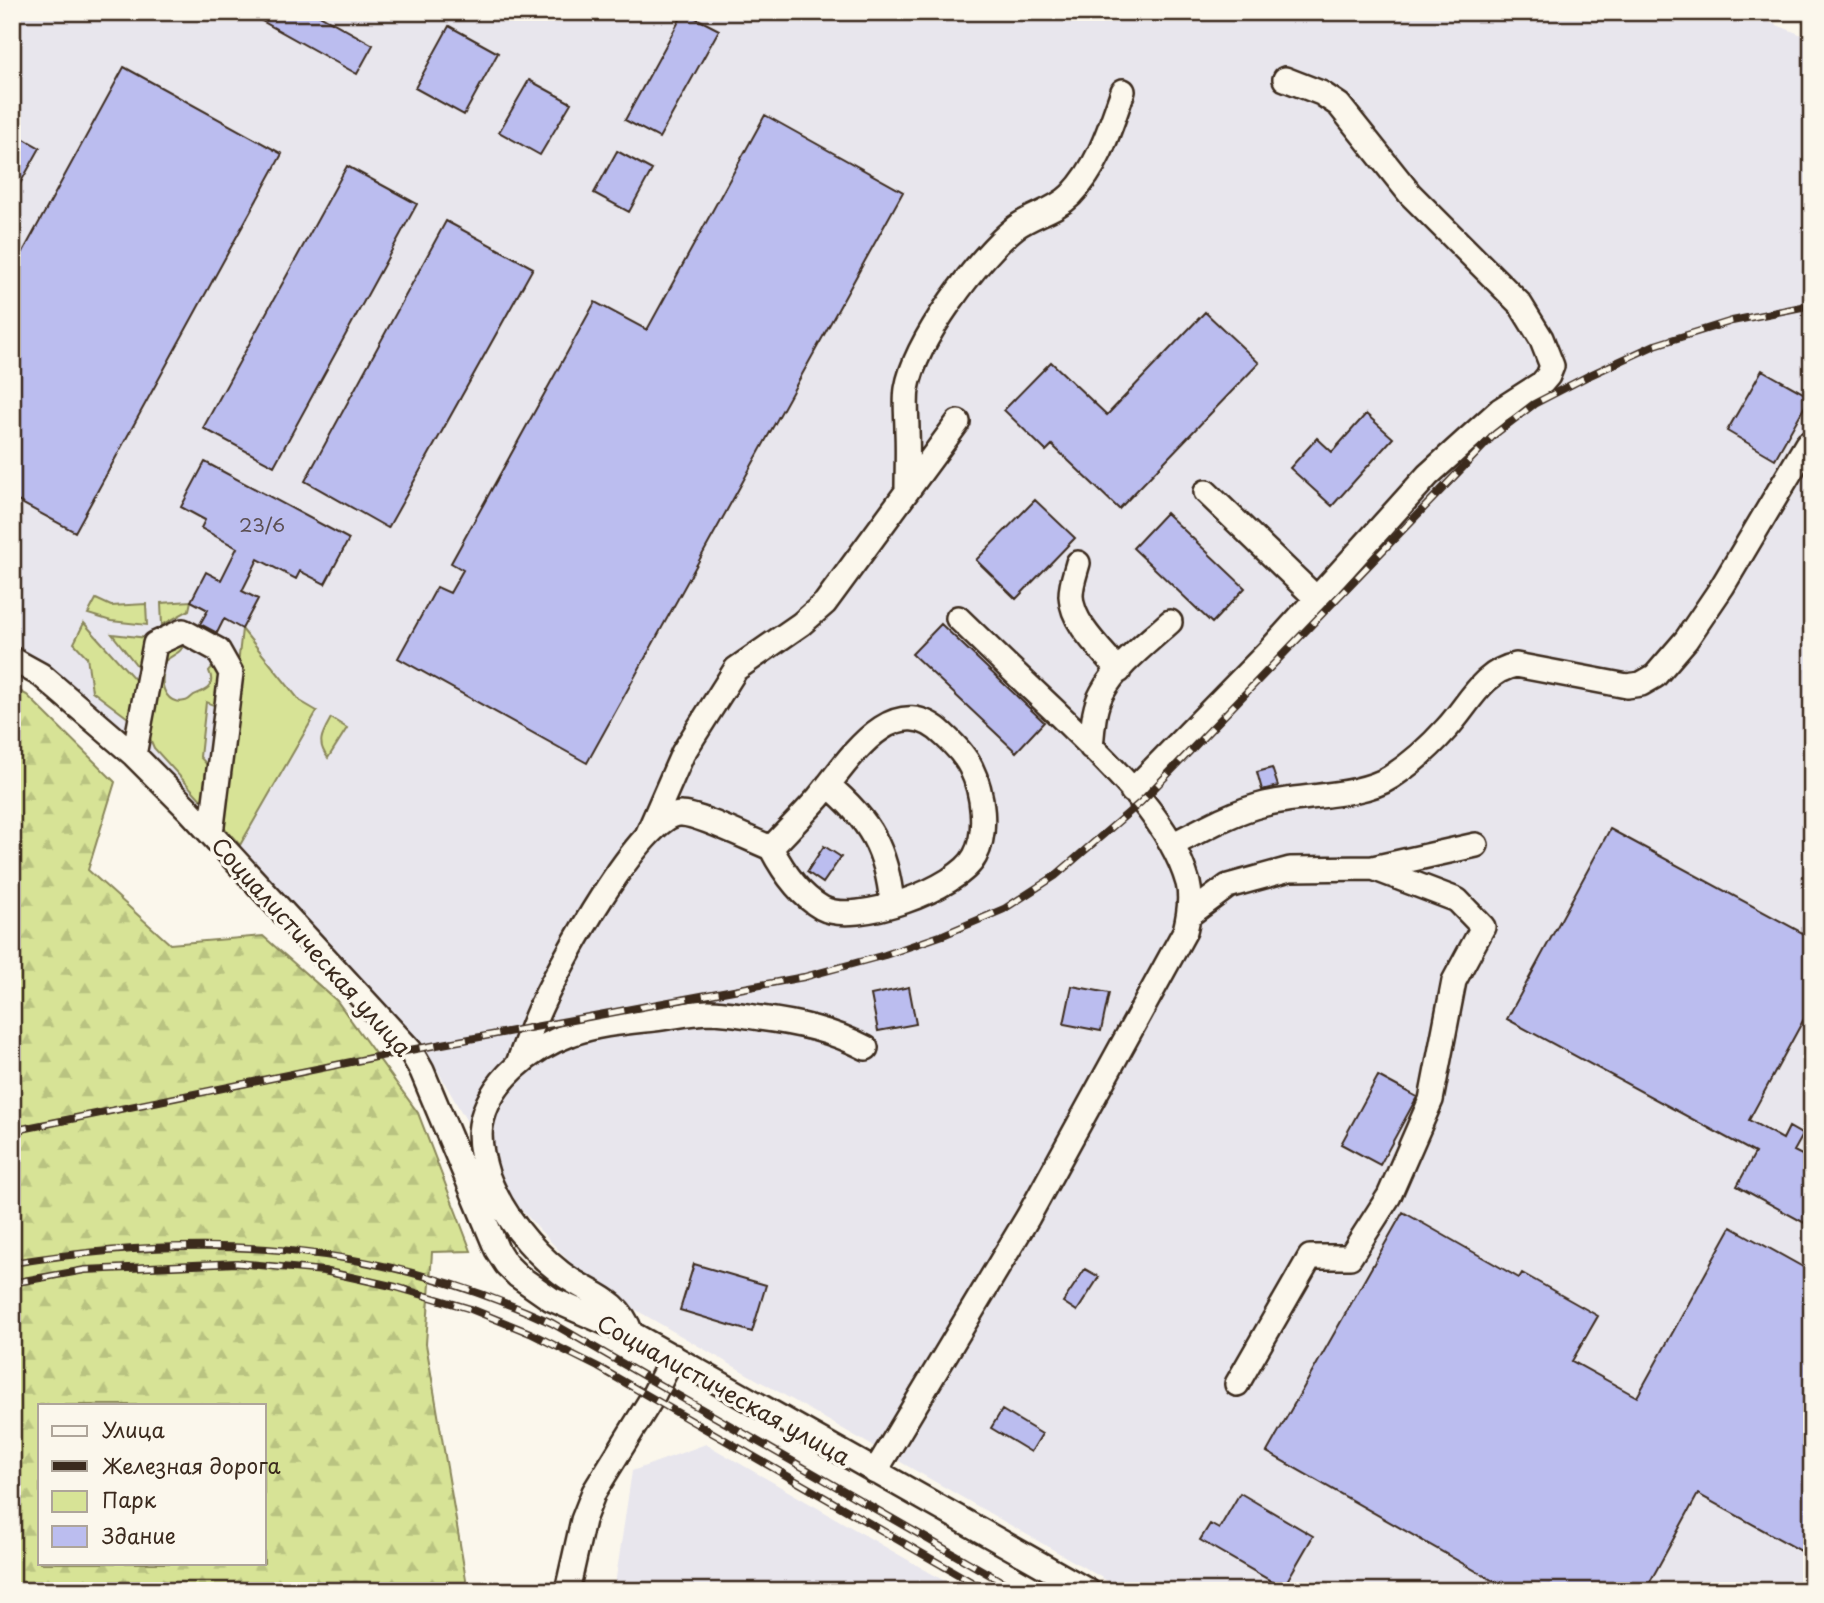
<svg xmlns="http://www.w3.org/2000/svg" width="1824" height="1603" font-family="'Playpen Sans',sans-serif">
	<defs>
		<pattern id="forest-firs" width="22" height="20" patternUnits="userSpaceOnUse" patternTransform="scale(1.75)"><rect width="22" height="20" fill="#d7e396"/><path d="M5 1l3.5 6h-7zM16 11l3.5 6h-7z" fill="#b9c381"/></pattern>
	</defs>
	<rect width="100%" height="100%" fill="#fbf7ec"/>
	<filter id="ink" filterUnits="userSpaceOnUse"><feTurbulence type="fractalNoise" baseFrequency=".0143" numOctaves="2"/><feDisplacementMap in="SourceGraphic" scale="14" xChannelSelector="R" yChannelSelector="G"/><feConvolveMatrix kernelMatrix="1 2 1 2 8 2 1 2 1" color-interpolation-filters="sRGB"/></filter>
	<g filter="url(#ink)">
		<path fill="#e8e6ed" d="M12,12H1744L1812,39V1591H1125L589,1283L513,1201L426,1051L280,891L160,767L12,648Z
			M706,1444L962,1591H614L632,1471Z"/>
		<path fill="#d7e396" stroke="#89865a" stroke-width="2" d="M96,599L111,606L146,604L147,625L111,621L88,614Z
			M191,601L189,610L162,625L161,603Z
			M84,623L139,684L132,721L92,691L87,657L74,643Z
			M242,629L300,701L317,711L240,845L222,825L221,817Z
			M112,634L147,638L142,672Z
			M184,642C183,653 173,654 165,661L160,675L163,676C161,689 168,705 185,701C188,701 191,697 194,695C206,690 216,687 209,671L213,666L211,661L221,669L219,707L206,702L200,757L212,770L204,803L154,748L148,734L161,653Z
			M331,718L347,728L328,758C316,743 322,734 331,718Z"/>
		<path fill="url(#forest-firs)" stroke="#89865a" stroke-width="2" fill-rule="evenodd" d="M12,687L27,695L115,782L88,870L170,944L263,936L337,1001L418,1113L471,1251L432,1252L426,1344L468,1591H12ZM40,1405H264V1563H40Z"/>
		<path fill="#bbbdef" stroke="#3b2a1e" stroke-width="2" d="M246,12H314L373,45L357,74Z
			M684,12L719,30L659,138L625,120Z
			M449,26L498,53L464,115L415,88Z
			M124,67L282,154L75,532L12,498V272Z
			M529,80L571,103L540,155L499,132Z
			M765,115L903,192L587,763L398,658L437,587L450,593L463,570L451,563L595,302L647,330Z
			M12,132L40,148L12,198Z
			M617,151L652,170L629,212L594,193Z
			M347,166L417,204L274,466L203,428Z
			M446,221L533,268L388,528L305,481Z
			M1205,312L1259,363L1119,509L1052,445L1046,451L1004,410L1051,362L1107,415Z
			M1762,370L1810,397L1775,459L1727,431Z
			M1366,414L1393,438L1332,506L1290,468L1317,438L1332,452Z
			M205,462L349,539L325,584L300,571L296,579L258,559L242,591L258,599L242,629L224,619L217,633L200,624L208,610L191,601L206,572L221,580L237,548L201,528L205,520L181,507Z
			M1035,500L1075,538L1016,599L976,560Z
			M1166,513L1245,588L1212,623L1133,548Z
			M941,624L1044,722L1016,752L912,654Z
			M1272,768L1278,786L1262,790L1257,772Z
			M1610,829L1812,938V1004L1749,1120L1783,1139L1789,1127L1803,1135L1794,1151L1812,1160V1227L1737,1186L1755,1153L1507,1019Z
			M824,846L841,857L823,883L807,872Z
			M1072,986L1109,993L1101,1031L1064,1024Z
			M909,987L916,1024L878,1031L871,995Z
			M1378,1076L1417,1097L1380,1165L1341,1144Z
			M1403,1212L1519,1278L1522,1273L1598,1316L1572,1361L1637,1397L1731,1227L1812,1272V1557L1698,1494L1645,1591H1511L1267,1452Z
			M694,1264L766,1285L752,1332L680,1310Z
			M1085,1269L1099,1277L1077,1311L1063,1302Z
			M1002,1410L1042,1434L1031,1452L991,1428Z
			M1240,1493L1313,1536L1283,1588L1200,1540L1210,1524L1219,1529Z"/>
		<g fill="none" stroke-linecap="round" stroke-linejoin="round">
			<defs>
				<path id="minor" d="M907,490C907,470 908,451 907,431C907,417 905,403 907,389C915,341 979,256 1016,227C1034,214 1055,211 1071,195C1099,166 1110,128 1123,91
					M1206,492L1317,599
					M1078,563C1075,574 1071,584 1071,596C1072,624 1102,650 1119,671
					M12,659L41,675L134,755L187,808L410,1050L422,1071L497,1250L506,1264L518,1276L551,1299L634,1335L1088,1591
					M1091,747C1093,729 1093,709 1102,693C1117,665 1147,643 1170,622
					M134,755L155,644L183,631L218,650L231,673L211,834
					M828,785C870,820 887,850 892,904
					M1132,791L1270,650L1428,475L1500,410L1542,383L1548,376L1552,366L1541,338L1520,304L1410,194L1339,105L1321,93L1285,79
					M648,833L683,753L736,669L801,624L825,603L958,422
					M1172,845C1203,829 1232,812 1265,804C1301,795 1361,797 1391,777C1411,764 1431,746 1447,728C1469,704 1483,671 1516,665L1627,686L1641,684L1655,676L1686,640L1722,587L1807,444
					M1189,915L1228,886L1290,869L1373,868L1476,845
					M517,1066C525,1046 532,1025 541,1006C557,971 642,812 681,814C699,814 751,840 771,848C787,831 803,815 818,798C847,763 893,685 944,735C955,745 965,755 971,768C983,792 988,832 975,856C958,889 855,926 822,908C799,895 783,871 771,848
					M631,1333C618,1296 589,1295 561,1273C530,1249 502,1214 488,1177C483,1161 478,1141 481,1125C489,1081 532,1048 571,1034C597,1024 626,1022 654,1019C672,1017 689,1013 707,1012C725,1012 742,1015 760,1018C798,1023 831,1030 866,1048
					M1237,1384L1310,1257H1350L1389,1196L1431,1100L1454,981L1483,927L1457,900L1373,868
					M875,1472L1028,1217L1185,931C1189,915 1192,899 1188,883C1169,816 1103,758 1055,711C1022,680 990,649 958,618
					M567,1591L583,1520L594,1492L652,1398L673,1356"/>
			</defs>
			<use href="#minor" stroke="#3b2a1e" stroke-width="28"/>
			<use href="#minor" stroke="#fbf7ec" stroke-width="23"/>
			<defs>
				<path id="rail" d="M12,1131L410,1050L804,977L885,955L943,935L1004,909L1055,876L1141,802L1495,434L1534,404L1588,376L1655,345L1732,321L1812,305
					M12,1263C204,1232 374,1241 552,1323L1018,1591
					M12,1283L85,1270L237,1263L324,1271L396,1287L471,1309L530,1333L598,1367L987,1591"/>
			</defs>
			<use href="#rail" stroke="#3b2a1e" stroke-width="8"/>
			<use href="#rail" stroke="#fbf7ec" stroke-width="5" stroke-dasharray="16" stroke-linecap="butt"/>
		</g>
	</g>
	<g text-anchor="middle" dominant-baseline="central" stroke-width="7" stroke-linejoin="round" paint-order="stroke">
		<g font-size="19" fill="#5b4f52">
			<text x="262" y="524">23/6</text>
		</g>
		<g font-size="23" fill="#3b2a1e" stroke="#fbf7ec">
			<text transform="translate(312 946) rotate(48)">Социалистическая улица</text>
			<text transform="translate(724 1389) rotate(29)">Социалистическая улица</text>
		</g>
	</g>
	<rect width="1824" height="1603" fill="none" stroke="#fbf7ec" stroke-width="42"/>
	<rect x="21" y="21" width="1782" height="1561" fill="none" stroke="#3b2a1e" stroke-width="2.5" filter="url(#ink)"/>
	<rect x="38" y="1404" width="228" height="161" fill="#fbf7ec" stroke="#aea59a" stroke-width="2"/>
	<rect x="52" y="1426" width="35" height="10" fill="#fbf7ec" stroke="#aea59a" stroke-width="2"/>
	<text x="102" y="1438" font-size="21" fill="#3b2a1e">Улица</text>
	<rect x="52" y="1461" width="35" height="10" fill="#3b2a1e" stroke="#aea59a" stroke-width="2"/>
	<text x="102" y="1474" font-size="21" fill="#3b2a1e">Железная дорога</text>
	<rect x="52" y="1491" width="35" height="21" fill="#d7e396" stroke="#aea59a" stroke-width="2"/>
	<text x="102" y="1508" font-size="21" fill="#3b2a1e">Парк</text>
	<rect x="52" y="1526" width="35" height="21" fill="#bbbdef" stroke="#aea59a" stroke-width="2"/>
	<text x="102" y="1544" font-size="21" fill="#3b2a1e">Здание</text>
</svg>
